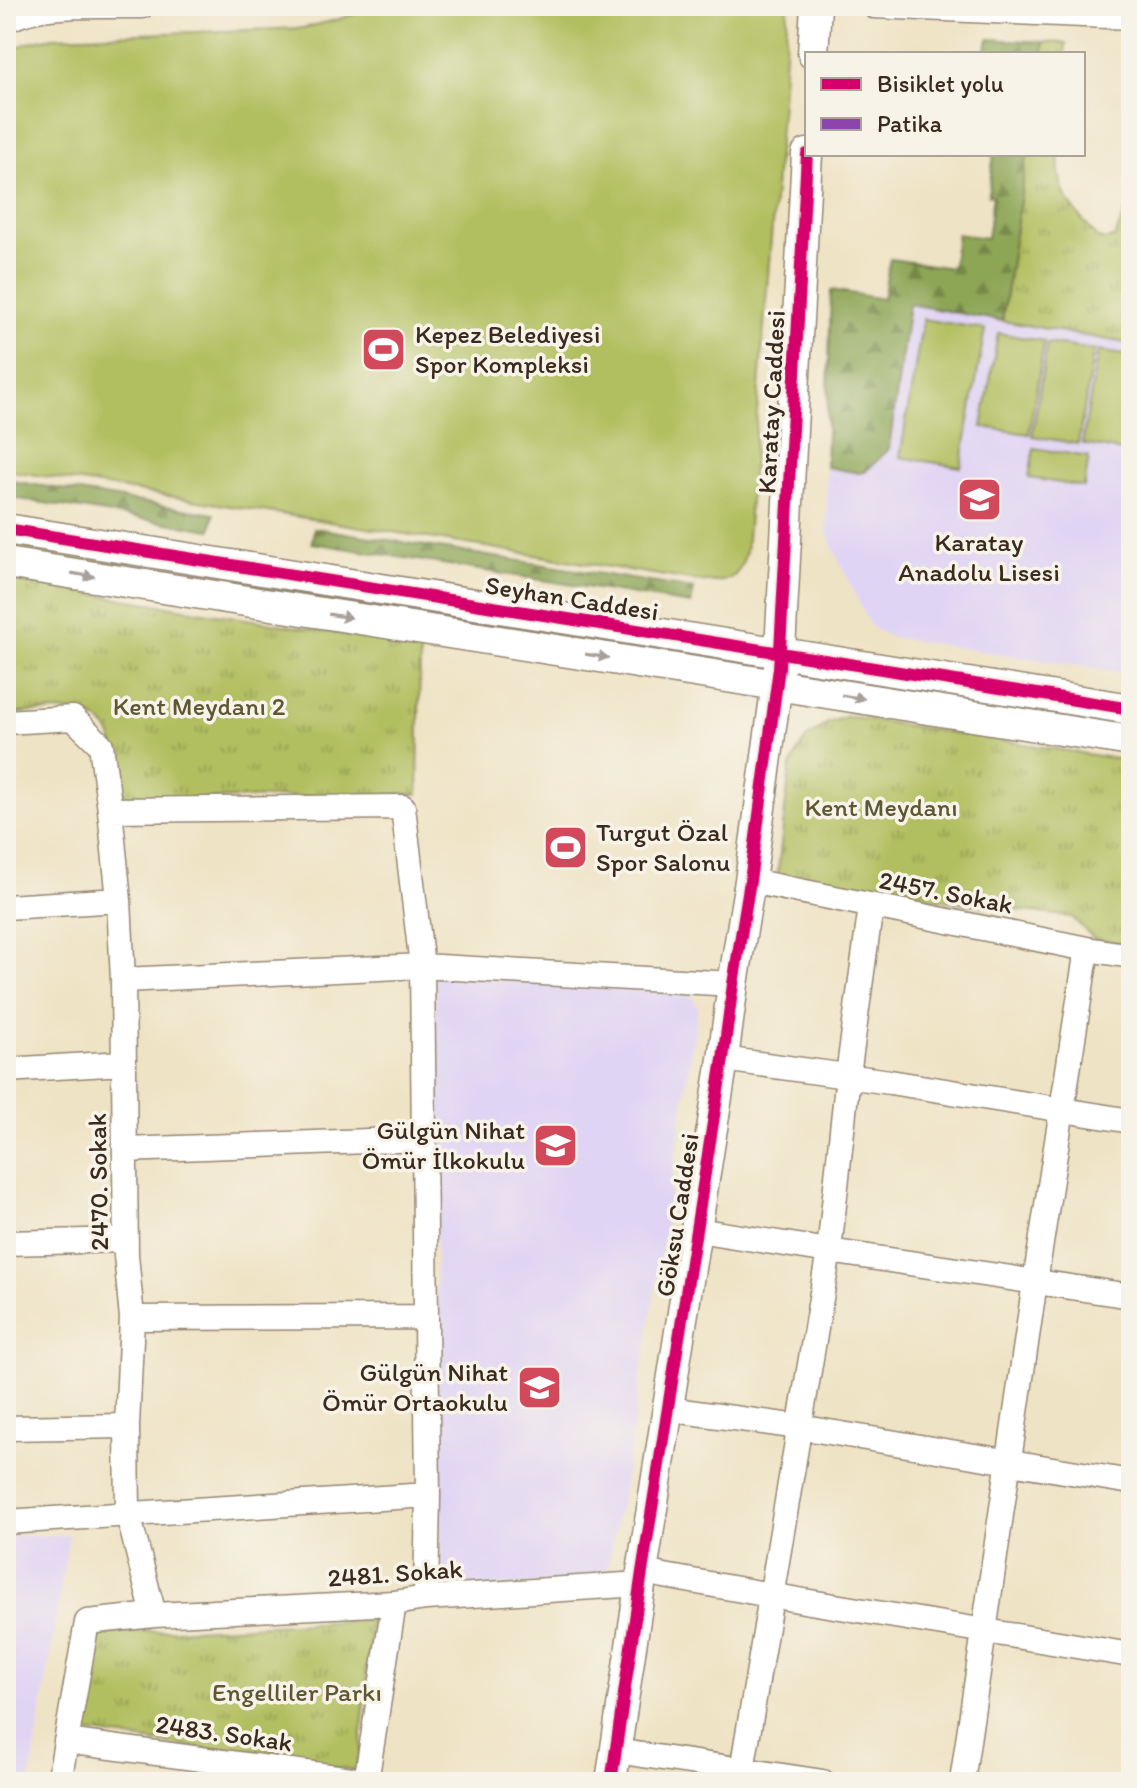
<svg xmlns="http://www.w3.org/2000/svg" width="1137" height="1788" font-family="Itim,sans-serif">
	<defs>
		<pattern id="grass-tufts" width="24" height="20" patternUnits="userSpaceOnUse" patternTransform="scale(2)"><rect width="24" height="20" fill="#b2bf61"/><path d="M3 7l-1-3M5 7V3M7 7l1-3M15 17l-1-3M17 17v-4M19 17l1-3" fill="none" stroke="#929b4f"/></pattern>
		<pattern id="forest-firs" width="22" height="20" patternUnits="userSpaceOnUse" patternTransform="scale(2)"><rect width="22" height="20" fill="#8da657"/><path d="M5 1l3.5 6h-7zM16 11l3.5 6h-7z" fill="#748747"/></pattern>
	</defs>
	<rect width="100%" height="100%" fill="#f7f3e8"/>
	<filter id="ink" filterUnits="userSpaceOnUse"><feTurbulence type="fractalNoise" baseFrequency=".0125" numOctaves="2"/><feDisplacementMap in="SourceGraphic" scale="16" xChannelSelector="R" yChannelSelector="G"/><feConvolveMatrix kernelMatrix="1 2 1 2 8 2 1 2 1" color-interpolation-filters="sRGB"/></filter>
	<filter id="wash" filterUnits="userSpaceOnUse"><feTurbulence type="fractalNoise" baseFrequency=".006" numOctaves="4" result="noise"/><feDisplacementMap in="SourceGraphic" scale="32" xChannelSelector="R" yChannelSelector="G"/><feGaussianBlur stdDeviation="1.8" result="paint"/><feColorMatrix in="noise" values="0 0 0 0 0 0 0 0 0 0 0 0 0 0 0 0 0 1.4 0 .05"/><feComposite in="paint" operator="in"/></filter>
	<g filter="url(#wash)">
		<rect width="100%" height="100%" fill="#efe3c5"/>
		<path fill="#e0d4f4" d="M831,290L1131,344V674L891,637L875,630L869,624L833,548L827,532L826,475Z
			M436,975L689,993L698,1007L655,1291L624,1483L605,1579L442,1590L436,1284Z
			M69,1535L30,1782H6V1536Z"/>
		<path fill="url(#grass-tufts)" stroke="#767440" stroke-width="2" d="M1044,42L1066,43L1065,54H1043Z
			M1027,154H1059C1056,196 1073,207 1097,238L1106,240L1115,237L1131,199V344L1002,321Z
			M6,544L753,663L752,669L6,551Z
			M6,580L420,647L418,794L118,801C116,783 117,756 112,739C101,700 37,713 6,714Z
			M832,676L1131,723V729L831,681Z
			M848,716L1131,761V945L1094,939L1072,917L777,879L790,768L798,751L807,738L828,723Z
			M371,1620L359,1771L78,1731L97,1634Z"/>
		<path fill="url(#forest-firs)" stroke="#64683a" stroke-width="2" d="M988,39L1044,42L1042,54H985Z
			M994,154H1027L1002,321L909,304L889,449L865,472L859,473L826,467L831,290L883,299L890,259L952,268L957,234L987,238L993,196L988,195Z
			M6,480L214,514L211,530L6,497Z
			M314,528L694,589L691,604L312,543Z"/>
		<path fill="#b2bf61" stroke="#767440" stroke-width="2" d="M378,6H788L782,101L746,551C739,579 730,583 703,582L6,470V55C21,43 36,40 54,37L303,28L336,20Z
			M923,319L985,329L961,467L900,457Z
			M998,333L1044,341L1029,434L982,427Z
			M1047,343L1094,350L1078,444L1032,436Z
			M1098,351L1131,356V438L1129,452L1082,444Z
			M1034,448L1089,457L1084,487L1029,478Z"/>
	</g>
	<g filter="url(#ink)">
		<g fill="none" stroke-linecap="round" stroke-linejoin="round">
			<defs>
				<path id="minor" d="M874,6L1131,17
					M6,21C40,1 102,7 142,6
					M6,722L73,718L101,745L110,810L119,900L123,980L126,1255L132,1318L127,1426L128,1514L154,1615
					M110,810L403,807L422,966L428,1495L426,1598
					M750,881L1087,949L1131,956
					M6,907L119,900
					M123,980L422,966L733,984
					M723,1059L890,1082L1131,1121
					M6,1070L124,1063
					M125,1150L424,1139
					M697,1230L829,1251L1131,1296
					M6,1243L126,1240
					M132,1318L426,1317
					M667,1409L799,1427L1131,1482
					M6,1428L127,1426
					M6,1522L428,1495
					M642,1572L804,1601L1131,1655
					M66,1741L374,1782
					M616,1751L823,1782
					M59,1782L87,1622L154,1615L394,1603L426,1598L640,1584
					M366,1782L394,1603
					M740,1782L829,1251L848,1075L871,906
					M962,1782L1035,1282L1087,949"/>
				<path id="tertiary" d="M813,54L816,6
					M6,529L1131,709
					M6,563L1131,741
					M611,1782L642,1572L723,1059L733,984L750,881L779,668L807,154"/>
			</defs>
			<use href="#minor" stroke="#958672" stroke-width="27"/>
			<use href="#tertiary" stroke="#958672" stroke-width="33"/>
			<use href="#minor" stroke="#fff" stroke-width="24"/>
			<use href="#tertiary" stroke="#fff" stroke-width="30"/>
			<path stroke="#8e44ad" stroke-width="10" stroke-dasharray="20 10" stroke-linecap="butt" d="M63,7V6"/>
			<defs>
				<path id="cycleway" d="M6,529L1131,709
					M611,1782L642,1572L723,1059L733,984L750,881L779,668L807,154"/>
			</defs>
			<use href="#cycleway" stroke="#f7f3e8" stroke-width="17"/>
			<use href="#cycleway" stroke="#d6006c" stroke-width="12"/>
		</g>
		<defs><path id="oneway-solid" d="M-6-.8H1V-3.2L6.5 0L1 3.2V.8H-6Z" transform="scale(2)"/></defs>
		<g fill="#a79f9a">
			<use href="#oneway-solid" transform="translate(83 575) rotate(9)"/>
			<use href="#oneway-solid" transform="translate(340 616) rotate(9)"/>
			<use href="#oneway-solid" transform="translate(597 656) rotate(9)"/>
			<use href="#oneway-solid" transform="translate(853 697) rotate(9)"/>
		</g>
	</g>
	<defs>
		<symbol id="stadium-square" viewBox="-11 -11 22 22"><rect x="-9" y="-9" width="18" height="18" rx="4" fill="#d1495b" stroke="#f7f3e8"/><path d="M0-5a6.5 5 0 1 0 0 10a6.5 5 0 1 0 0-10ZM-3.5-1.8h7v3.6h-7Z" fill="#fff"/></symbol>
		<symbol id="school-square" viewBox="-11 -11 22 22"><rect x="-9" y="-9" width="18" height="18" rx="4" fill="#d1495b" stroke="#f7f3e8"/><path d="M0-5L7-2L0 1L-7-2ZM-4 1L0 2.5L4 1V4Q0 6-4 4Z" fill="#fff"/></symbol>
	</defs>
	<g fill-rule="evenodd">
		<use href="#stadium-square" x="358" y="324" width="51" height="51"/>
		<use href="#school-square" x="954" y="474" width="51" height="51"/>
		<use href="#stadium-square" x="540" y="822" width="51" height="51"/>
		<use href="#school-square" x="530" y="1120" width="51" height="51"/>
		<use href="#school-square" x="514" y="1362" width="51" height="51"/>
	</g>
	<g text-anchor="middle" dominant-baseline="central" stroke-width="7" stroke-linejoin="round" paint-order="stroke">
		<g font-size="26" fill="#3b2a1e" stroke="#f7f3e8" text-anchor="start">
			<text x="415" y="334">Kepez Belediyesi<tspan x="415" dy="30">Spor Kompleksi</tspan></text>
			<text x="979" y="542" text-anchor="middle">Karatay<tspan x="979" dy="30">Anadolu Lisesi</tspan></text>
			<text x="596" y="832">Turgut Özal<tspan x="596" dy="30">Spor Salonu</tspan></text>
			<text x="525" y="1130" text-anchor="end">Gülgün Nihat<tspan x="525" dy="30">Ömür İlkokulu</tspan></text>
			<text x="508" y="1372" text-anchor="end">Gülgün Nihat<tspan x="508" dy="30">Ömür Ortaokulu</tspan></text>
		</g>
		<g font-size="26" fill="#3b2a1e" stroke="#f7f3e8">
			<text transform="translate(771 402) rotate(-87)">Karatay Caddesi</text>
			<text transform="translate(572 598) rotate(9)">Seyhan Caddesi</text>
			<text transform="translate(946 892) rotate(11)">2457. Sokak</text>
			<text transform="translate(98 1182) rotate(-91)">2470. Sokak</text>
			<text transform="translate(677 1215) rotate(-81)">Göksu Caddesi</text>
			<text transform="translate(395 1573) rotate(-4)">2481. Sokak</text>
			<text transform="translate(224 1733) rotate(8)">2483. Sokak</text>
		</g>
		<g font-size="26" fill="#5f5732" stroke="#f7f3e8">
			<text x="199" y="706">Kent Meydanı 2</text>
			<text x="881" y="807">Kent Meydanı</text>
			<text x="297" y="1692">Engelliler Parkı</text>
		</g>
	</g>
	<rect width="1137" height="1788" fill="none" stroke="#f7f3e8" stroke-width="32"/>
	<rect x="805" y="52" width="280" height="104" fill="#f7f3e8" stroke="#aca397" stroke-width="2"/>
	<rect x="821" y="78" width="40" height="12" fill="#d6006c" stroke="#aca397" stroke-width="2"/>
	<text x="877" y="92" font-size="24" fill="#3b2a1e">Bisiklet yolu</text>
	<rect x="821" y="118" width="40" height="12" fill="#8e44ad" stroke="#aca397" stroke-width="2"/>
	<text x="877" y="132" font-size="24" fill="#3b2a1e">Patika</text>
</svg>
